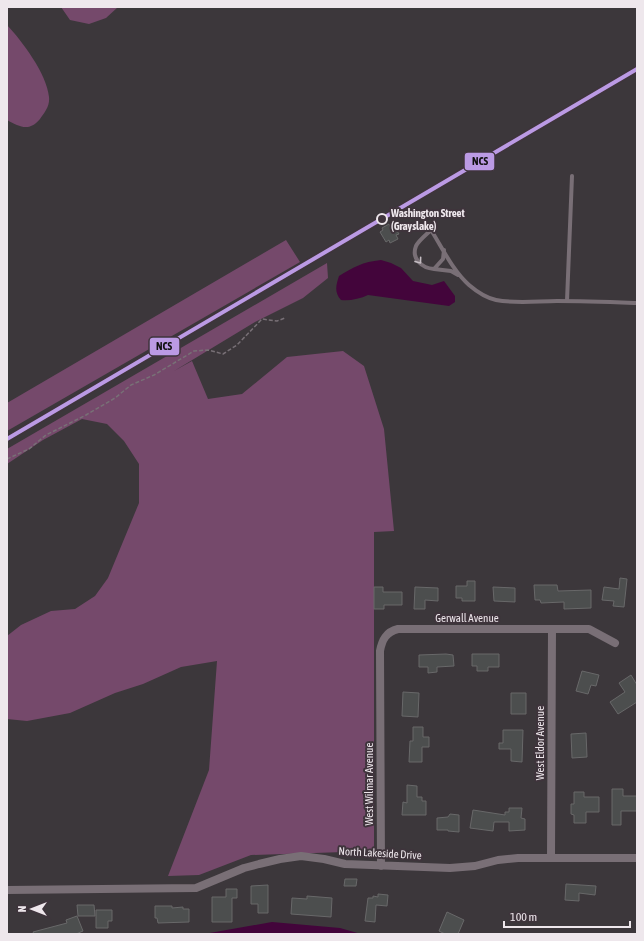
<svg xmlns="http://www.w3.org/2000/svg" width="644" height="941" font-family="'Asap Condensed',sans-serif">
	<rect width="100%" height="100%" fill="#3c373b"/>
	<path fill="#75496b" d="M61,7H118L106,18L89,24L70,20Z
		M7,25C22,41 47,74 49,97C50,106 45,112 40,119C29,132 20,127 7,120Z
		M286,240L300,262L7,431V403Z
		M327,263L328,278L303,298L255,322L174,371L192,361L208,399L242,394L287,357L343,351L364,366L384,429L394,531L374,532V851L251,855L199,875L168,876L209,770L217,661L181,667L143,684L115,693L70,713L27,721L7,719V636L21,625L51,611L75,609L95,596L108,578L139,503V464L124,441L107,424L82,419L43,440L7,464V449Z"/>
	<path fill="#43053b" d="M381,260L391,263L401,268L413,281L432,285L444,281L455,296V302L449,306L368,295C360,299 349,301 341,300C334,292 336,285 339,276C354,267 362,262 381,260Z
		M272,922L340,928L361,934H204Z"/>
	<path fill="#4c4e4e" stroke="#686869" d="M389,224L390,227L393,225L399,234L396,235L398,239L390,243L389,240L386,242L380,232L383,230L382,228Z
		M620,578L627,579L624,607L613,606L614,601L602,600L604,587L619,589Z
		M467,581H475V601H462V598H456V586H467Z
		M534,585H557L558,591L591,590V608L564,609V602L541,603L540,600H535Z
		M374,587H383V592H402V605H384V609H374Z
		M415,587L438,588V601L425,600V609H414Z
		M493,587L515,588V602L494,601Z
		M446,654L453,655L454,666L437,667V672L428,673V667H419V655Z
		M472,654H499V667H488V671H477V666H472Z
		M582,671L599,675L596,686L591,685L588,694L576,691Z
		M631,675L637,685V702L618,714L610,702L625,692L619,683Z
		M403,692L419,693L418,717L402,716Z
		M511,693H526V714H511Z
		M413,727H423V737H429V747H422V762H409L410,741H413Z
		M503,730H523L522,762L511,761V749H499V743H503Z
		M586,733L587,757L572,758L571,734Z
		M407,785L417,786V797H422V801H426V815H402L403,802L407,803Z
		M612,789H623V796H637V811H621V825H612Z
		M574,792H584V797H599V812H586V823H574V815L571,814V804H574Z
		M509,808H522L521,818L525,819V830L509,831V822H494L493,831L470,828L473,810L505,815V812H509Z
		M450,814L459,815V832L448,831V830H437V818L448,817Z
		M345,879H357L356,886H344Z
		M566,884L596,886L595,895L579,893V901L565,900Z
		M268,885V913H258V904H251V886Z
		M226,889H237V898H232V922H212V897H226Z
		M378,894L388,895L387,906L376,905L375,922L365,921L368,898H373V896L378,897Z
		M307,896L332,898L331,917L291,914L292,898L307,899Z
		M77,905H94L95,916H78Z
		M155,906H172V908L183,907V909H189V922L158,923L157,918H155Z
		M96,910H112V921H108V928H96Z
		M447,912L464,920L458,934H445L439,931Z
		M77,916L83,931L76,934H34L33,932L67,923L66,920Z"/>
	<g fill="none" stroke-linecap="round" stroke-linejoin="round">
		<path stroke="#787076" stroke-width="1.5" stroke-dasharray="4 2" stroke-linecap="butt" d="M7,459L29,449L46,435L86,415L115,398L131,385L154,375L194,351L208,350L223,354L237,345L262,319L277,321L285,318"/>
		<path stroke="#796f76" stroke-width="4" d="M444,250L443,259L434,269C422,268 411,259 416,246C419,240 426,235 431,230C443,249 453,271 469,285C476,291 487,298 496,300C516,304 538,301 557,301C584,301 610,302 637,303
			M434,269L451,271L458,275
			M567,301L572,176"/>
		<path stroke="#796f76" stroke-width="8" d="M551,858L552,629
			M381,866L380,651C382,640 386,632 398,629H589L615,643
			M7,890L196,888L244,868L259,864L280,859L301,856L324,859L345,864L450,868L475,866L498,860L518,858H637"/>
		<defs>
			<path id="rail-1" d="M7,439L637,69"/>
		</defs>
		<use href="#rail-1" stroke="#3f343c" stroke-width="7"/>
		<use href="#rail-1" stroke="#bb9ae4" stroke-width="4"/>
	</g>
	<defs><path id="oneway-chevron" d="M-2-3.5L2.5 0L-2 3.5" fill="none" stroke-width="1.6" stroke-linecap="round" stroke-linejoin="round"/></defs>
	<use stroke="#c5bdc3" href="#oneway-chevron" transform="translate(419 261) rotate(54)"/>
	<circle fill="#3f343c" stroke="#eee7ec" stroke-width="2" cx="382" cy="219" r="5"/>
	<g text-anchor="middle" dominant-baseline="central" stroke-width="4" stroke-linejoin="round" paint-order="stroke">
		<g font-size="11" font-weight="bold" fill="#eee7ec" stroke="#3f343c" text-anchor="start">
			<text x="391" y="213">Washington Street<tspan x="391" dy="13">(Grayslake)</tspan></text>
		</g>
		<g font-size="11" fill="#eee7ec" stroke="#3f343c">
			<text x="467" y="618">Gerwall Avenue</text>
			<text transform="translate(540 743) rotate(-90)">West Eldor Avenue</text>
			<text transform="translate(369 784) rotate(-90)">West Wilmar Avenue</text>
			<text transform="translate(380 853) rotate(3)">North Lakeside Drive</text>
		</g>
	</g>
	<g stroke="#3f343c" stroke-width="1.5">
		<rect x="464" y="152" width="31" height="19" rx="4" fill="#bb9ae4"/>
		<rect x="149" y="337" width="31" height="19" rx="4" fill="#bb9ae4"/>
	</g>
	<g font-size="11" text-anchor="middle" font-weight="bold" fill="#111">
		<text x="480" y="165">NCS</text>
		<text x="164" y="350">NCS</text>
	</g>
	<rect width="644" height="941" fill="none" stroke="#eee7ec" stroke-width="16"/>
	<g transform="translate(32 909) rotate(270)" stroke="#3f343c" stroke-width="3" paint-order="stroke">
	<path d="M0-3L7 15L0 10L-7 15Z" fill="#eee7ec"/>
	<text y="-6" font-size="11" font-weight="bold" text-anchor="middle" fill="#eee7ec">N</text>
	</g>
	<path d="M504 921v6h126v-6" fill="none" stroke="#eee7ec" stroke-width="2"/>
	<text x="510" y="921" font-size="12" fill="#eee7ec" stroke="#3f343c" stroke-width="3" paint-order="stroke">100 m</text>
</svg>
